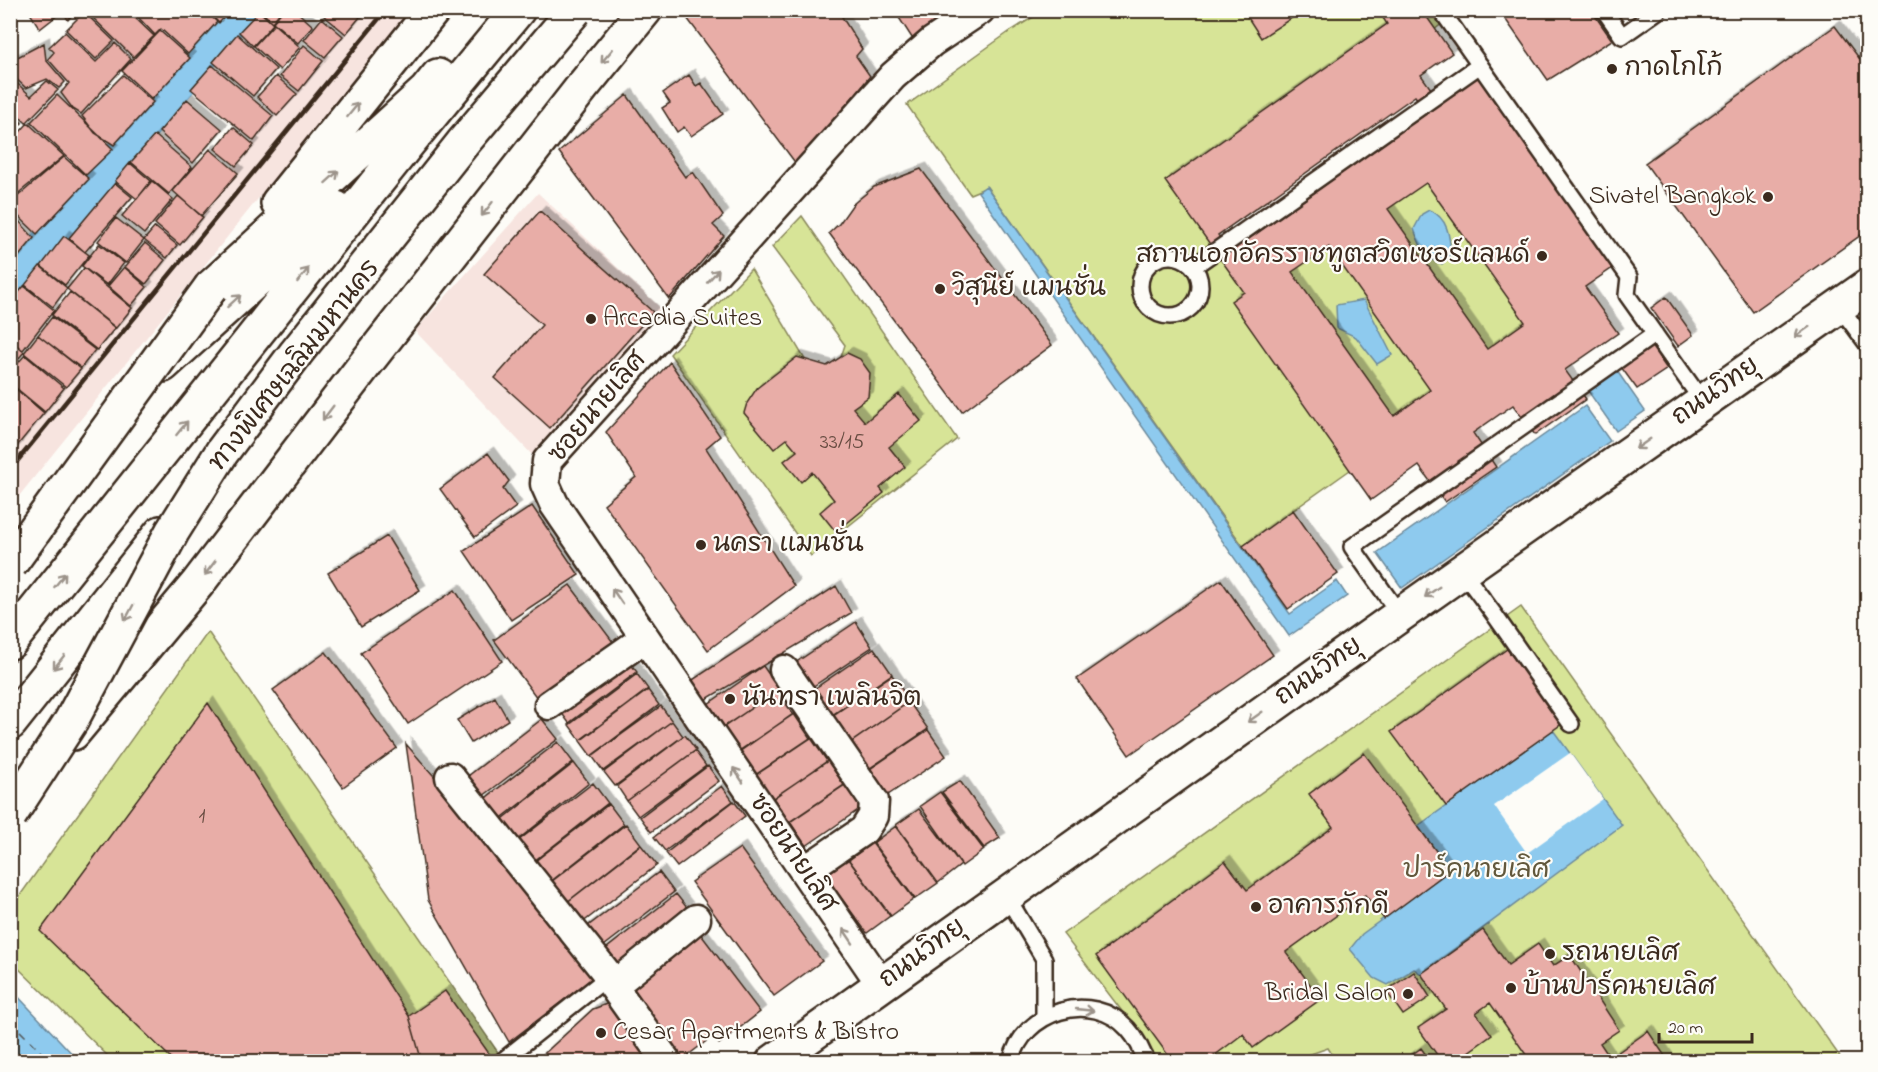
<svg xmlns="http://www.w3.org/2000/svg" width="1878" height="1072" font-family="'Indie Flower','Playpen Sans Thai',sans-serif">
	<defs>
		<filter id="shadow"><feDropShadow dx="5.5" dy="-5.5" stdDeviation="0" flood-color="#0004"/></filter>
	</defs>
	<rect width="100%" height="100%" fill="#fdfcf7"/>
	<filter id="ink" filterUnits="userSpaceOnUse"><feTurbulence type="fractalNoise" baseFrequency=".0167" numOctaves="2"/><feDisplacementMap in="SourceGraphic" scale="12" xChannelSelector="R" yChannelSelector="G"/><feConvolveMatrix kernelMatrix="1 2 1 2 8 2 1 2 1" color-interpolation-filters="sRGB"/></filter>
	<g filter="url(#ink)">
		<path fill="#f7e4df" d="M359,11H409L11,506V441Z
			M538,193L665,312L536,459L415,331Z"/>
		<path fill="#d7e497" stroke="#89875a" stroke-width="1.5" d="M1043,11H1458L1202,214L1232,262L1413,140L1554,337L1350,470L1243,546L987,187L970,194L907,105L1009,32Z
			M802,216L957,439L811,556L670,354L751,269L810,368L838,366L845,345L772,247Z
			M1521,607L1843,1061L1337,1062L1328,1048L1291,1061H1160L1063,934Z
			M208,632L504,1061H113L11,961V908Z"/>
		<path fill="#8ecaee" stroke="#6d8a9b" stroke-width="1.5" d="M986,186L1290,614L1337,581L1347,596L1289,636L978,192Z
			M1429,210C1448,217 1450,237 1451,255L1442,264C1424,259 1420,245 1414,229L1422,214Z
			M1364,300L1392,355L1377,364L1356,337L1337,328L1336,305Z
			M1617,371L1645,411L1616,431L1588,391Z
			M1585,406L1610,441L1402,588L1377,553Z
			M1553,730L1622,825L1421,974L1414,969L1388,985L1374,978L1350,949L1362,934L1450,870L1418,826Z
			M11,989L79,1061H11Z"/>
		<path fill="#fdfcf7" d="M1570,753L1603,799L1527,853L1494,806Z"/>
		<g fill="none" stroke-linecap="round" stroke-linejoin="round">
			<path stroke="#8ecaee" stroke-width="33" d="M10,286L241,10"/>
			<path stroke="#545a5c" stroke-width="1.5" stroke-dasharray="8 6" stroke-linecap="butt" d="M10,1021L51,1062"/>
		</g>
		<path fill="#e8ada7" stroke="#3b2a1e" stroke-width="1.5" fill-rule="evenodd" filter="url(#shadow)" d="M28,10H76L68,20L63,11L40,29Z
			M85,10H127L154,36L133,57Z
			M144,10H205L217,22L188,54L161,29L155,35L138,17Z
			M206,10H231L219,23Z
			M260,10H282L272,22Z
			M283,10H295L313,26L298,43L273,22Z
			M317,10H351L360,17L346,34Z
			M354,10H367L362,17Z
			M681,10H853L842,17L862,49L856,56L870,76L797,165Z
			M894,10H961L914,41Z
			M1243,10H1304L1261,38Z
			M1378,10H1422L1452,53L1421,75L1436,96L1476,71L1614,267L1585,287L1618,333L1565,370L1586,399L1535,435L1513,405L1473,433L1496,467L1445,502L1419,466L1371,500L1231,301L1244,292L1165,181L1387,24ZM1415,96L1427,113L1230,252L1218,235ZM1426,183L1525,322L1487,349L1388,209ZM1329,247L1430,390L1394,416L1292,272Z
			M1499,10H1591L1612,40L1548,80Z
			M259,11L273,24L253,46L239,32Z
			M84,12L114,41L96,59L66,30Z
			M322,18L343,36L325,57L304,40Z
			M274,24L300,47L280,70L254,46Z
			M1835,26L1868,70V230L1753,312L1645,163Z
			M160,31L190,58L152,99L122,71Z
			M65,32L96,62L115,43L131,59L81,114L73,109L61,93L69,83L48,59L54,52L49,47Z
			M237,34L276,69L253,96L213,62Z
			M44,43L46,60L65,82L59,88L47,79L26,88L10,73V61Z
			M304,45L323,61L299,91L280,76Z
			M212,65L273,116L254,141L191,89Z
			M123,75L153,102L114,145L95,133L82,116Z
			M689,75L696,86L701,83L723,114L691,136L684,127L677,132L662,108L670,103L663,93Z
			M276,76L297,94L277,116L257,97Z
			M10,77L31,96L47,81L58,90L26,123L10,107Z
			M57,95L113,149L86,175L31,122Z
			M627,95L685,177L693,172L723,216L713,225L724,236L669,299L559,152Z
			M187,99L222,129L193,163L159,132Z
			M10,110L22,123L10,134Z
			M28,123L64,156L10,200V143Z
			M233,127L254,145L236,166L215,149Z
			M155,135L192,167L169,194L131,162Z
			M210,149L238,173L201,216L173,191Z
			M64,157L89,179L37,234L10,208V203Z
			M130,163L151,181L137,199L115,181Z
			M921,169L1052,345L962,412L829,233L839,224L853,204L874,187Z
			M152,181L173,199L144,234L122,216Z
			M115,183L132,197L85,252L69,238Z
			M178,196L203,217L180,245L155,224Z
			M10,211L34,238L10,267Z
			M540,211L653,312L550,428L495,378L542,325L484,274Z
			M116,218L144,240L126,263L98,241Z
			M155,227L177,245L167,258L144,240Z
			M64,236L89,255L65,285L41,266Z
			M145,243L165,260L146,284L125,267Z
			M99,244L124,263L107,285L82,266Z
			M40,266L67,288L53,307L25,285Z
			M124,267L147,287L131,306L108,286Z
			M84,268L132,308L116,328L67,289Z
			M24,286L54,310L23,350L10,340V303Z
			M70,292L115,328L97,350L52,315Z
			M1666,297L1693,335L1678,346L1651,308Z
			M52,317L95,350L81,368L38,335Z
			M38,335L81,369L66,387L24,353Z
			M10,341L24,352L10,369Z
			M1651,346L1667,369L1637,389L1621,367Z
			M847,353L860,359L870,373L868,397L853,408L865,422L899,394L921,421L889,447L905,467L880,488L884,493L836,532L820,512L834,500L812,472L801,482L784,461L797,451L787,439L774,449L744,413L747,403L757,388L797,357L827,366Z
			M25,355L64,388L45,412L10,383V372Z
			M670,362L720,436L706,448L794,586L708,650L604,504L636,477L606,432Z
			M10,384L44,413L17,446L10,440Z
			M10,441L17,447L10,455Z
			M488,453L509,481L503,489L516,507L475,537L440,489Z
			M532,506L579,575L511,620L464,551Z
			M1293,510L1338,574L1288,609L1243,546Z
			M387,536L420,590L361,627L328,573Z
			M1221,580L1273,655L1129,755L1077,679Z
			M570,585L613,642L537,698L494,640Z
			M836,586L851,613L705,700L691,681Z
			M455,590L502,661L408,724L361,653Z
			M856,622L872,647L812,687L795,663Z
			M874,648L892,674L832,715L814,689Z
			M1507,649L1563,723L1446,806L1391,732Z
			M326,652L397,748L343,787L273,690Z
			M626,658L637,672L569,723L558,708Z
			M763,666L779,689L724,727L708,704Z
			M637,674L648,689L580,740L569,725Z
			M892,675L910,701L850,743L832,716Z
			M648,690L659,705L591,756L580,741Z
			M777,691L793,714L739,752L722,728Z
			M495,697L508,720L471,743L457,720Z
			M909,702L928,729L867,770L849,744Z
			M208,703L409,1016L422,1062H175L40,931Z
			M661,706L672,721L603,771L592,756Z
			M794,714L810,738L755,775L739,751Z
			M542,719L558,739L483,796L468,776Z
			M672,721L683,736L615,786L604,772Z
			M928,730L946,756L885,797L867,771Z
			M685,735L696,750L627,801L617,786Z
			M811,738L827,761L772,799L756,775Z
			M558,742L573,762L499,820L483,800Z
			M406,744L603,970L509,1042L428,900Z
			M695,751L706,766L638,816L627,801Z
			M1364,753L1450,870L1384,919L1365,895L1286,952L1321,999L1253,1048L1243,1034L1206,1062H1173L1096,956L1225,861L1247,890L1333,827L1309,794Z
			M828,761L844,785L789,822L773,798Z
			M574,763L589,783L515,842L499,822Z
			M708,766L719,781L651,832L640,817Z
			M960,781L1000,838L984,848L942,792Z
			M593,783L608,803L534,861L518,841Z
			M845,785L861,808L806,846L790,822Z
			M722,786L733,801L665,851L654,837Z
			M940,792L984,850L962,866L920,806Z
			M734,801L745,816L677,867L666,853Z
			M609,804L624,824L550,882L534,862Z
			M919,809L961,865L938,883L896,825Z
			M626,824L641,844L567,902L551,882Z
			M896,826L938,883L915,899L873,843Z
			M872,843L914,899L891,916L849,860Z
			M641,845L657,865L582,923L566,903Z
			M740,848L822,961L774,996L691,882Z
			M848,859L890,916L867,933L825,876Z
			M659,872L674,892L600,949L584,929Z
			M676,894L692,914L617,972L602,952Z
			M696,928L760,1012L719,1044L713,1036L679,1062L618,991Z
			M1483,930L1508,965L1538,944L1553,966L1570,955L1619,1030L1600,1043L1610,1058L1648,1031L1669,1062H1531L1490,1003L1476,1013L1492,1035L1454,1062H1442L1418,1028L1446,1009L1421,974Z
			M1414,972L1430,997L1403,1015L1386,991Z
			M445,991L495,1062H422L409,1016Z
			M612,1002L656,1062H535L593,1009Z
			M1421,1048L1431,1062H1402Z"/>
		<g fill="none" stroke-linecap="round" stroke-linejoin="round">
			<defs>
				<path id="service" d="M1441,10L1629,277L1627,295L1703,402
					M1604,10L1622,36L1659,10
					M1867,10L1865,12L1868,16
					M1140 286a30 30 0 1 1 60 0a30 30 0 1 1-60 0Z
					M1193,267L1480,65
					M1839,306L1868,345
					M1462,571L1496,617L1571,724
					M1400,615L1352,547L1655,334
					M1006,895L1044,959V1016
					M502,1061L609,976
					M1011,1062C1022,1011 1092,989 1128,1029C1137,1039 1142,1049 1146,1062"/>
				<path id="minor" d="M784,670L874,801L873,816L864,830L804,871
					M549,705L645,638
					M450,777L609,976L613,986L667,1062
					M881,984L554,504L545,484L547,461L893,76L932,42L980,10
					M613,986L696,919"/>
				<path id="tertiary" d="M773,1062L1400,615L1868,286"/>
				<path id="motorway" d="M278,203L433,10
					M211,287L426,91L438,76
					M163,365L336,208
					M10,642L409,142L518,10
					M10,723L161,533
					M73,733L198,583L363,367L583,86L645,10"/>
			</defs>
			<use href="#service" stroke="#3b2a1e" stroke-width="20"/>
			<use href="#minor" stroke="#3b2a1e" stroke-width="33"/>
			<use href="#tertiary" stroke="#3b2a1e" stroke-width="38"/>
			<use href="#motorway" stroke="#3b2a1e" stroke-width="38"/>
			<use href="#service" stroke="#fdfcf7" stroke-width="15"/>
			<use href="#minor" stroke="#fdfcf7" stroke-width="28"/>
			<use href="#tertiary" stroke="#fdfcf7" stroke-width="33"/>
			<use href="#motorway" stroke="#fdfcf7" stroke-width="33"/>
			<path stroke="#3b2a1e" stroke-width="4.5" d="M10,470L386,10"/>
			<defs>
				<path id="motorway-bridge" d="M10,564L211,287
					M10,815L71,721L172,532L222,452L296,353L462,144L575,10"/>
			</defs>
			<use href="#motorway-bridge" stroke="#3b2a1e" stroke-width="38" stroke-linecap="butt"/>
			<use href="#motorway-bridge" stroke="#fdfcf7" stroke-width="33"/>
		</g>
		<defs><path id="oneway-shaft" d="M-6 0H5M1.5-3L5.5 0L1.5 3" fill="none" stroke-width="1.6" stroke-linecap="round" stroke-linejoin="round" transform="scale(1.5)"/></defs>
		<g stroke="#9c938a">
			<use href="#oneway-shaft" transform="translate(607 56) rotate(130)"/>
			<use href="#oneway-shaft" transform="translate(353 110) rotate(-51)"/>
			<use href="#oneway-shaft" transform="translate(332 177) rotate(-42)"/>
			<use href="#oneway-shaft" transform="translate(487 209) rotate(128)"/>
			<use href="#oneway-shaft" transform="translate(303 275) rotate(-51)"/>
			<use href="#oneway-shaft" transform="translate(713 276) rotate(-48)"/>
			<use href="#oneway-shaft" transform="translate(234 301) rotate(-42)"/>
			<use href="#oneway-shaft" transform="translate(1802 332) rotate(145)"/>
			<use href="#oneway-shaft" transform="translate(328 413) rotate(127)"/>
			<use href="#oneway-shaft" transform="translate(182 428) rotate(-51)"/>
			<use href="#oneway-shaft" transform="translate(1643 444) rotate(145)"/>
			<use href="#oneway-shaft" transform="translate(210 568) rotate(127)"/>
			<use href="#oneway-shaft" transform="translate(60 580) rotate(-51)"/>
			<use href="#oneway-shaft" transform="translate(1432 592) rotate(145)"/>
			<use href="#oneway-shaft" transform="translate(617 596) rotate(-124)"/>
			<use href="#oneway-shaft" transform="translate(129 613) rotate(118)"/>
			<use href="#oneway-shaft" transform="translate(59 662) rotate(128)"/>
			<use href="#oneway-shaft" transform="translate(1255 717) rotate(145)"/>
			<use href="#oneway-shaft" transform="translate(738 775) rotate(-124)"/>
			<use href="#oneway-shaft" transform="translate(848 936) rotate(-124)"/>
			<use href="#oneway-shaft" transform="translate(1085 1010) rotate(6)"/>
		</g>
	</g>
	<g fill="#3b2a1e" stroke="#fdfcf7" stroke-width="2">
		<circle cx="1612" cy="69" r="6"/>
		<circle cx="1768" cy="197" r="6"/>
		<circle cx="1542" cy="256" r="6"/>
		<circle cx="940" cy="289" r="6"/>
		<circle cx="591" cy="319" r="6"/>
		<circle cx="701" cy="545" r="6"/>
		<circle cx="730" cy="699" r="6"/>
		<circle cx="1256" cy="907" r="6"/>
		<circle cx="1550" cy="954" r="6"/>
		<circle cx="1511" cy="988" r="6"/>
		<circle cx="1408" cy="994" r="6"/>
		<circle cx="601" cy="1033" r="6"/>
	</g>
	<g text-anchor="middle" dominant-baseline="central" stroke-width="4.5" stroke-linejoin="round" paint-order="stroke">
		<g font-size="22" fill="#664b40">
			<text x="842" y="443">33/15</text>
			<text x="202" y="817">1</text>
		</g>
		<g font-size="26" fill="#3b2a1e" stroke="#fdfcf7" text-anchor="start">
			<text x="1624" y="69">กาดโกโก้</text>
			<text x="1756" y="197" text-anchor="end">Sivatel Bangkok</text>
			<text x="1530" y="256" text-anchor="end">สถานเอกอัครราชทูตสวิตเซอร์แลนด์</text>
			<text x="952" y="289">วิสุนีย์ แมนชั่น</text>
			<text x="603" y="319">Arcadia Suites</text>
			<text x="713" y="545">นครา แมนชั่น</text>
			<text x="742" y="699">นันทรา เพลินจิต</text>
			<text x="1268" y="907">อาคารภักดี</text>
			<text x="1562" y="954">รถนายเลิศ</text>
			<text x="1523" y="988">บ้านปาร์คนายเลิศ</text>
			<text x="1396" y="994" text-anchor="end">Bridal Salon</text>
			<text x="613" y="1033">Cesar Apartments &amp; Bistro</text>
		</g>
		<g font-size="26" fill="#3b2a1e" stroke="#fdfcf7">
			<text transform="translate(295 366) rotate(-52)">ทางพิเศษเฉลิมมหานคร</text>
			<text transform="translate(1716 392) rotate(-35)">ถนนวิทยุ</text>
			<text transform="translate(598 408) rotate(-50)">ซอยนายเลิศ</text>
			<text transform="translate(1319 672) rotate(-35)">ถนนวิทยุ</text>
			<text transform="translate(792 853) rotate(56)">ซอยนายเลิศ</text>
			<text transform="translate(923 954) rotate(-36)">ถนนวิทยุ</text>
		</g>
		<g font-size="26" fill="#62583c" stroke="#fdfcf7">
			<text x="1476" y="871">ปาร์คนายเลิศ</text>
		</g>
	</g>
	<rect width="1878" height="1072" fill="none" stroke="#fdfcf7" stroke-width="36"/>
	<rect x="18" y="18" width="1842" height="1036" fill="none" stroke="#3b2a1e" stroke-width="2" filter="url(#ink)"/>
	<path d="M1659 1033v9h93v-9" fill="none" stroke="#3b2a1e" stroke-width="3"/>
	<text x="1668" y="1033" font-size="18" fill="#3b2a1e" stroke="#fdfcf7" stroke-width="4.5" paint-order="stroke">20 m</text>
</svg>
